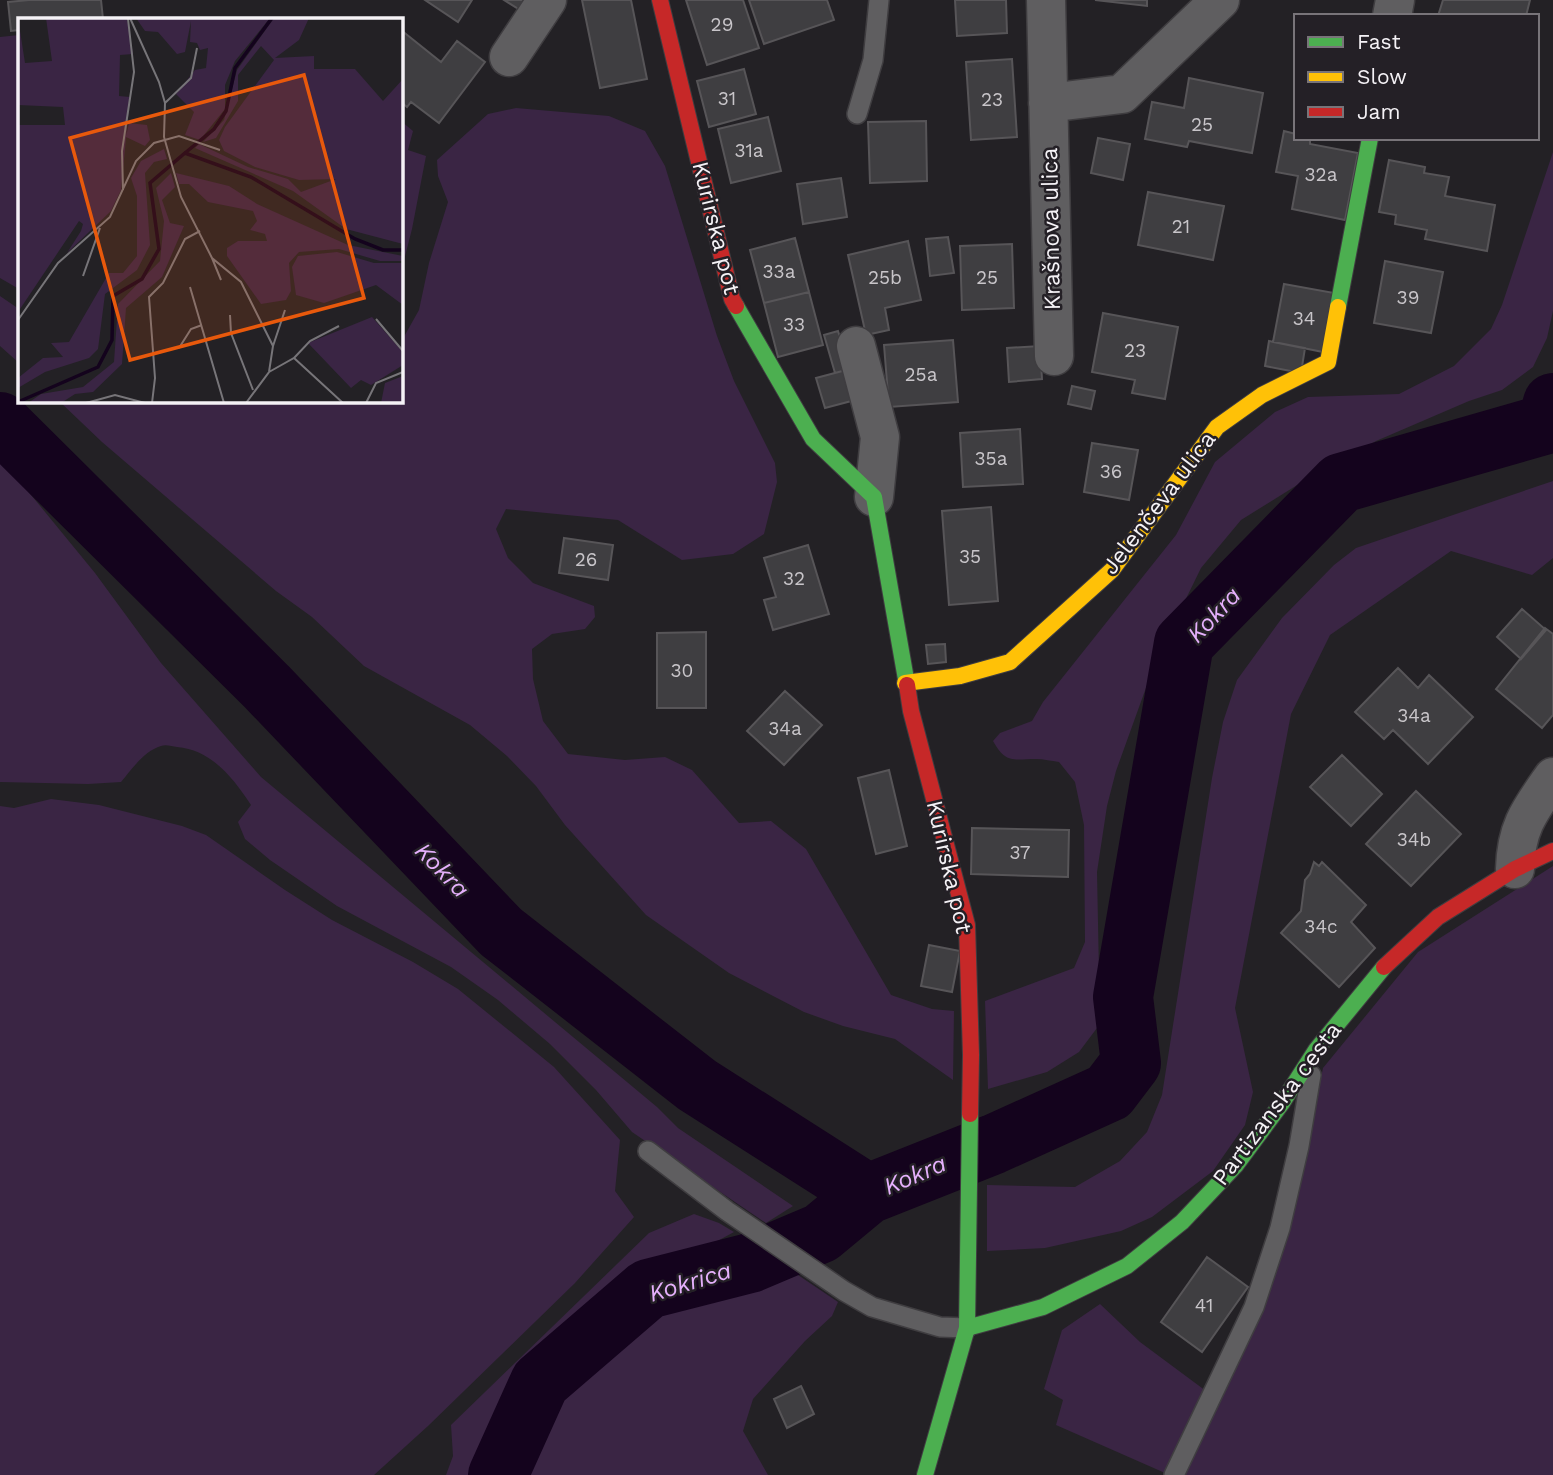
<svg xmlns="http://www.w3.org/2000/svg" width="1553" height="1475" font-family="'Work Sans',sans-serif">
	<rect width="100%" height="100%" fill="#232125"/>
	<path fill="#3a2544" d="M19,35V289L0,278V37Z
		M516,108L609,116L645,131L665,166L717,336L734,381L775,463L777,482L764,534L733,554L682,560L618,520L506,509L496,529L508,558L533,583L594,606L595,617L585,629L552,634L532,649L533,679L543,721L568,754L625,760L665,757L692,770L739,823L771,821L806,849L891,995L932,1009L954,1011L953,1080L895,1039L843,1026L804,1012L729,973L646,915L565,825L536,786L507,756L470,725L364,666L312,617L276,591L102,442L59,401H401V342L419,310L429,263L448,202L438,176L437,160L488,114Z
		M401,121L413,131L408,150L426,156L412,229L401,272Z
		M1553,152V311L1547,338L1533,367L1502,390L1469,401L1376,441L1302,482L1241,520L1201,568L1156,660L1116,771L1107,806L1097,872L1100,1024L1079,1052L1047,1072L988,1089L985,1001L1074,968L1085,942L1084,825L1075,782L1059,762C1051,761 1044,759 1036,759C1013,759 1006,764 993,741L1000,733L1032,721L1043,702L1176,535L1215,462L1275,412L1308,397L1399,394L1454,366L1491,329L1502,305Z
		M0,296L19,309V363L0,346Z
		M0,457L95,573L161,663L261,777L657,1107L678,1128L793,1206L766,1223L632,1132L596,1090L550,1044L498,1000L451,967L337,906L270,860L245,839L238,822L251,805C233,778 212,750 177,747C172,746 165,744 161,746C144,751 132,769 121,782L88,784L0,782Z
		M1553,481V558L1532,575L1451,551L1330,635L1291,714L1235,1008L1253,1092L1245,1125L1213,1171L1152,1217L1121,1231L1045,1248L987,1251V1185L1075,1187L1120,1161L1147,1132L1162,1095L1212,778L1223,722L1237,680L1282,618L1334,565L1356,548Z
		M51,799L99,805L182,826L206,835L285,890L332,920L413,962L458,989L554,1067L620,1140L615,1191L634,1217L575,1283L428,1426L374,1475H0V806L14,808Z
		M1553,866V1475H1184L1248,1343L1267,1291L1305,1156L1323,1068L1418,952Z
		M694,1214L719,1223L734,1232L642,1282L594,1318L572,1331L533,1374L484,1475H446L453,1456L451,1425L649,1233Z
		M755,1246L838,1302L832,1316L805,1341L753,1399L743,1431L768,1475H511L519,1447L544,1399L566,1376L602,1343L661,1294Z
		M1100,1304L1140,1342L1206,1391L1165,1473L1056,1425L1063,1400L1044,1389L1062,1330Z"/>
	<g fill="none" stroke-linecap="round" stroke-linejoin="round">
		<path stroke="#14031d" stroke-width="60" d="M0,422L267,687L501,932L697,1085L868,1194L994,1144L1109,1092L1131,1063L1123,997L1184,643L1341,483L1547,424L1553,403
			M498,1475L540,1382L648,1289L750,1263L821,1233L868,1194"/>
	</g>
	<path fill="#3f3e41" stroke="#575558" stroke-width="2" d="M29,0H101L103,19H19V30L11,31L8,2Z
		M425,0H472L458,22Z
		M504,0H538L528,15Z
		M582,0H631L647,79L600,88Z
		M686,0H743L759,48L707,65Z
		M749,0H827L834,20L764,44Z
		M955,0H1006L1007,33L957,36Z
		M1095,0H1147V6Z
		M1443,0H1530L1526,16H1438Z
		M401,30L441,62L457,41L485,62L439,123L411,102L407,107L401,102Z
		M1012,59L1017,137L971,140L966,62Z
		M744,69L756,114L709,127L697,81Z
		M1189,78L1263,93L1252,153L1189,141L1187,147L1145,139L1152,102L1184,108Z
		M768,117L781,171L731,183L718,129Z
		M926,121L927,181L870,183L868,122Z
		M1284,131L1296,134V138H1310V144L1358,153L1345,220L1292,209L1298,176L1276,172Z
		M1098,138L1130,144L1123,180L1091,173Z
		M1389,160L1425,167L1424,173L1449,177L1445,196L1495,205L1487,251L1425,239L1427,230L1395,224L1396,215L1379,212Z
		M841,178L847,217L803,224L797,184Z
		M1148,192L1224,206L1213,260L1138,245Z
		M948,237L954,273L930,276L926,239Z
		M795,238L809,292L764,303L750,250Z
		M908,241L921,300L885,308L889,330L866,335L848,255Z
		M1012,244L1014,308L962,310L960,246Z
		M1385,261L1443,272L1431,333L1374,323Z
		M1284,284L1334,293L1323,352L1273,342Z
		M809,292L823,345L778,357L764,303Z
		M1103,313L1178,327L1165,399L1132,393L1135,380L1092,372Z
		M838,331L850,369L835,373L824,335Z
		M953,340L958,402L889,407L884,345Z
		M1269,341L1305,348L1301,373L1265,366Z
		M1040,346L1042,379L1009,382L1007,348Z
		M850,369L859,399L825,408L816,378Z
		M1072,386L1095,391L1091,409L1068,404Z
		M1020,429L1023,484L963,487L960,433Z
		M1092,443L1138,450L1129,500L1084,492Z
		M991,507L998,601L949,605L942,511Z
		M564,538L613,545L608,580L559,573Z
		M808,545L829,614L773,630L764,600L776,597L764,558Z
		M1522,609L1546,630L1521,659L1497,637Z
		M1545,628L1553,634V715L1542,728L1496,689Z
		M706,632V708H657V633Z
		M945,644L946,662L928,664L926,645Z
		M1398,668L1418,688L1429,675L1473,717L1428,764L1393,730L1384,739L1355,712Z
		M785,691L822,725L784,765L747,731Z
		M1342,755L1382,794L1351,826L1310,787Z
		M889,770L907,846L876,854L858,778Z
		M1416,791L1461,834L1411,886L1366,844Z
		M972,828L1069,830L1068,877L971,874Z
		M1314,862L1319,866L1322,862L1366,905L1351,922L1375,948L1339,987L1281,933L1301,911L1305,880L1310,874Z
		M929,945L960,951L952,992L921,986Z
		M1207,1257L1248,1287L1202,1352L1161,1322Z
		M801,1386L814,1414L787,1428L774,1399Z"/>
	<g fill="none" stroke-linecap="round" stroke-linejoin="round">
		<defs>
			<path id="lane" d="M857,114L873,60L879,0
				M648,1151L727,1211L844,1291L872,1307L940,1327L967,1328
				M1174,1475L1254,1307L1280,1228L1299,1146L1311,1075"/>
			<path id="street" d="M1046,0L1054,356
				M1392,16L1395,0
				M509,57L547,0
				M1048,103L1122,94L1220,0
				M856,346L880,437L874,497
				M1515,869C1516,827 1530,810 1553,777"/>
			<path id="fast" d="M736,306L813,439L874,497L907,685
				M1338,307L1370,138
				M967,1328L1043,1307L1127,1266L1182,1222L1236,1165L1282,1103L1316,1050L1384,967
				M925,1475L967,1328L970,1114"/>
			<path id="slow" d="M905,683L960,676L1010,662L1112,570L1217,427L1262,395L1328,362L1338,307"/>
			<path id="jam" d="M660,0L732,299L736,306
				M907,685L911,711L967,925L971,1055L970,1114
				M1384,967L1438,917L1515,869L1553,851"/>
		</defs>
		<use href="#lane" stroke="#3f3d40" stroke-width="22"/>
		<use href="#street" stroke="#3f3d40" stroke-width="41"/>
		<use href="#fast" stroke="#3f3d40" stroke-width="18"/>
		<use href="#slow" stroke="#3f3d40" stroke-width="18"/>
		<use href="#jam" stroke="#3f3d40" stroke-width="18"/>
		<use href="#lane" stroke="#5f5e60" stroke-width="19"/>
		<use href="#street" stroke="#5f5e60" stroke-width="38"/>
		<use href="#fast" stroke="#4caf50" stroke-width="16"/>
		<use href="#slow" stroke="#ffc107" stroke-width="16"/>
		<use href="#jam" stroke="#c62828" stroke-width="16"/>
	</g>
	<g text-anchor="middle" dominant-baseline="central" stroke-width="5" stroke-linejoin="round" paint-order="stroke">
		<g font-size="19" fill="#c8c5c9">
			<text x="722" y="24">29</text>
			<text x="727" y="98">31</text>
			<text x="992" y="99">23</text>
			<text x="1202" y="124">25</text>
			<text x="749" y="150">31a</text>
			<text x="1321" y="174">32a</text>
			<text x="1181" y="226">21</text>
			<text x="779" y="271">33a</text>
			<text x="885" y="277">25b</text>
			<text x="987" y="277">25</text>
			<text x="1408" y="297">39</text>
			<text x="1304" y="318">34</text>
			<text x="794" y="324">33</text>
			<text x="1135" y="350">23</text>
			<text x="921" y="374">25a</text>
			<text x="991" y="458">35a</text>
			<text x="1111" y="471">36</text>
			<text x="970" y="556">35</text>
			<text x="586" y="559">26</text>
			<text x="794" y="578">32</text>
			<text x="682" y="670">30</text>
			<text x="1414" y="715">34a</text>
			<text x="785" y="728">34a</text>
			<text x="1414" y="839">34b</text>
			<text x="1020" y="852">37</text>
			<text x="1321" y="926">34c</text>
			<text x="1204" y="1305">41</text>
		</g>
		<g font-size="23" fill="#f5f2f6" stroke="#242026">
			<text transform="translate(716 228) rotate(76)">Kurirska pot</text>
			<text transform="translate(1051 229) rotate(-91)">Krašnova ulica</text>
			<text transform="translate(1159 503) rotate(-53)">Jelenčeva ulica</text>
			<text transform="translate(949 867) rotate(77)">Kurirska pot</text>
			<text transform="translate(1277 1104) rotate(-53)">Partizanska cesta</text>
		</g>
		<g font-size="24" font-style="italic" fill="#e5b0fc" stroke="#242026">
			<text transform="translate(1214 615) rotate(-47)">Kokra</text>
			<text transform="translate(442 870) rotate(46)">Kokra</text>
			<text transform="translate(915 1175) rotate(-23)">Kokra</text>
			<text transform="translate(690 1282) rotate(-17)">Kokrica</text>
		</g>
	</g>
	<g transform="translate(18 18)">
		<rect width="385" height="385" fill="#232125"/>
		<path d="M0,0L7,45L34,43L28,0H109L115,36L102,37L101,78L112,79L103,172L93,193L49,235L63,213L65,206L61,203L0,294V107H47L45,89L0,87ZM118,0H252L217,43L207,67V91L182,122L167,117L176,94L158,76L177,52L188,50L190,30L182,32L179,25L172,24L173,3L167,34L159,36L140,14L127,13ZM256,0H291L281,22L257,40L296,38V51H337L365,83L385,61V226L328,211L275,173L177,130L181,126L230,149L270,161L283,174L318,161L281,162L237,149L206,133L201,122L207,109L256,42L243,28L220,57V83L198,120L185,124L206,102L219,52ZM111,105L129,107L132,122L127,128L108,119ZM146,131L149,141L136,144L127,155L132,227L119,252L87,276L80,331L71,340L27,354L0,370V360L25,340L45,339L33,325L51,324L91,255H105L119,238V178L113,160L123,143ZM153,155L157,169L144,182L152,205L166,208L144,259L108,290L104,346L75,374L57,376L43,385H10L23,376L65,369L96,344L100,286L142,243L146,203L138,170ZM158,155L211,168L239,186L330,227L385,238V243H362L321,231L281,234L271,245L273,273L268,282L243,286L209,238V230L220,223H249L247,216L232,212L239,203L235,193L190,184L171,166H161ZM319,234L356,245H385V287L358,267L306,285L278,277L274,249L280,238ZM354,299L383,332L385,347L353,367L343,362L333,370L290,325ZM385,358V385H363L367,365Z" fill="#3a2544"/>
		<path fill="none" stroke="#14031d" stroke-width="3.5" d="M167,135L196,111L208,93L217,50L254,0M0,384L80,349L94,322L95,278L124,261L141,231L132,165L167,135L233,159L337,221L365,232H385"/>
		<path fill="none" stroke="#777579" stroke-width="2" d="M112,0L141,64L147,85L146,119L163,179L194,240L223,264L255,328L251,354L228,385M147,85L173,60L179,30M105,172L104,133L116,54L110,1M194,240L203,262M65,258L82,210M172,269L206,385M212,297L213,315L235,372M358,301L385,333M0,302L40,245L92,199L118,143L136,125L161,118L202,132M255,328L267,292M161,330L173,311L184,307M276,340L292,323L321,308M251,354L276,340L325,385M68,385L97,377L127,385M134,385L137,360L131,279L145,265L167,221L182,213M348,385L358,365L385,354"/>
		<path fill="#e8590c" fill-opacity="0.15" stroke="#e8590c" stroke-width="3.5" d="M286,57L346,280L112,342L52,120Z"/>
		<rect width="385" height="385" fill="none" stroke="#f5f2f6" stroke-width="3.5"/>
	</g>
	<rect x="1294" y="14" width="245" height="126" fill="#242026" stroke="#787479" stroke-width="2"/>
	<rect x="1308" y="37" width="35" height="10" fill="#4caf50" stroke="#787479" stroke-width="2"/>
	<text x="1357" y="49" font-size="21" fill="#f5f2f6">Fast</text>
	<rect x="1308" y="72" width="35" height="10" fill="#ffc107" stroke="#787479" stroke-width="2"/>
	<text x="1357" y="84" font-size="21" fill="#f5f2f6">Slow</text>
	<rect x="1308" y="107" width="35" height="10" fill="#c62828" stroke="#787479" stroke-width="2"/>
	<text x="1357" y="119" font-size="21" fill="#f5f2f6">Jam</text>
</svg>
